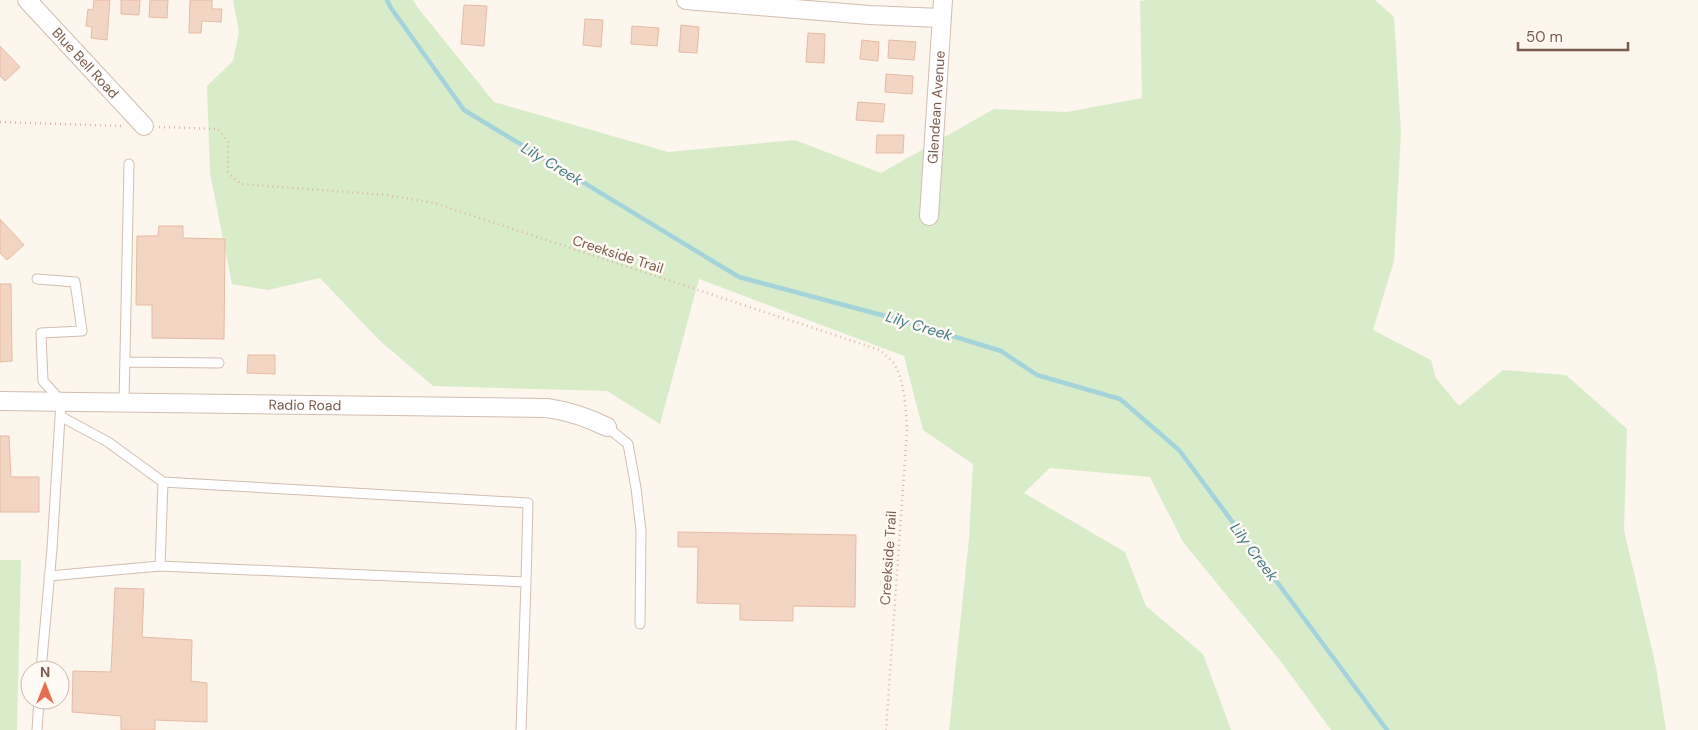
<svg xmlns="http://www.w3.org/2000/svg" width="1698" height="730" font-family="'DM Sans',sans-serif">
	<rect width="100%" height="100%" fill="#fdf6ec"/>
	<path fill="#d8ecc9" d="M233,0H413L418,8L494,102L668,152L795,140L881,173L994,109L1067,112L1142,98L1140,1L1147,0H1375L1394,17L1401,133L1394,261L1373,330L1431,360L1436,378L1459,406L1503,370L1566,375L1627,429L1624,530L1656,667L1666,730H1331L1282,663L1183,542L1150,477L1050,468L1024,493L1125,552L1146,606L1203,654L1231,730H949L969,539L973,464L923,430L904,356L699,279L660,424L607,391L433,386L379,340L320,278L268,290L232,284L210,173L207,86L233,61L239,32Z
		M0,560H21L17,730H0Z"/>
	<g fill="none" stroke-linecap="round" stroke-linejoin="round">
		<path stroke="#a5d3da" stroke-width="4.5" d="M387,0L391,8L464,110L739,277L904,321L1001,351L1037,375L1120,399L1179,450L1387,730"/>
	</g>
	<path fill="#f3d5c3" stroke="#e6bba3" d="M94,0H110L107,40L91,38L92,27L86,26L88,9L93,10Z
		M121,0H140L139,15L121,14Z
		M150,0H168L167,18L149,17Z
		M190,0H212V9H222L221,22L202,21L201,33H189Z
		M464,5L487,6L484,46L461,44Z
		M585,19L603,20L601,47L583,45Z
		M681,25L699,27L697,53L679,52Z
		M632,26L659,28L657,46L631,44Z
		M808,33L825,34L824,63L806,62Z
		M862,40L879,42L878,61L860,59Z
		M889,40L916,42L914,60L888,58Z
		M0,46L20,67L5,81L0,76Z
		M886,74L913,76L912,94L885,92Z
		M858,102L885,104L883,122L856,120Z
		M877,135H904L903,153H876Z
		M0,219L24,245L7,260L0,253Z
		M159,226H183V238L225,239L224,339L152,338V305H136L137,236H158Z
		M0,284H11L12,361L0,362Z
		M248,355H275V374L247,373Z
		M0,436H9L11,477H39V512H0Z
		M678,532L856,535L855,607L793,606V621L740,620V604L697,603L698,547H678Z
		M115,588L144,589L142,637L192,640L191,681L207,683V722L155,720V730H121V716L72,712L73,671L111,672Z"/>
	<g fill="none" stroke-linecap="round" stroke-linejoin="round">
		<defs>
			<path id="service" d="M37,279L75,282L82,331L41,333L43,381L61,401L52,549L41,670
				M125,362L219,363
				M124,402L129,164
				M60,416L108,442L163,482L160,566
				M607,427L628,444L636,488L641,531L640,624
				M163,482L528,503L526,582
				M49,576L160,566L526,582L521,730
				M37,730L39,700"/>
			<g id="minor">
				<path id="s1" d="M27,0L144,126"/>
				<path d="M686,0L869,15L941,18"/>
				<path id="s2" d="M929,216L943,0"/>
				<path id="s3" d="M0,401L547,408C568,411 587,417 607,427"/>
			</g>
		</defs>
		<use href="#service" stroke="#d1beb0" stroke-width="11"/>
		<use href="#minor" stroke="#d1beb0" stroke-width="20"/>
		<path stroke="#d9b8a5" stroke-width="2.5" stroke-dasharray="1 4" stroke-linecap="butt" d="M0,122L121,126
			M159,127L218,129L228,142V173L241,184L386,195L434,203L880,350C884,354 888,357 892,361C905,377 906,412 907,431L886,730"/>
		<use href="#service" stroke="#fff" stroke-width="9"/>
		<use href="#minor" stroke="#fff" stroke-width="18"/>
	</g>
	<g text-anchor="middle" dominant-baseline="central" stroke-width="5" stroke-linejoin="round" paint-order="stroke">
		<g font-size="14" fill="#7a5c4d" stroke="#fffaf3">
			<text stroke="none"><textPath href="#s1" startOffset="86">Blue Bell Road</textPath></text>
			<text stroke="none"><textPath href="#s2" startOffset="109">Glendean Avenue</textPath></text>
			<text transform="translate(618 254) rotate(18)">Creekside Trail</text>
			<text stroke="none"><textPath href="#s3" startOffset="305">Radio Road</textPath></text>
			<text transform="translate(888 558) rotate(-86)">Creekside Trail</text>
		</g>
		<g font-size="15" font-style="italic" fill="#437c86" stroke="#fffaf3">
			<text transform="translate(552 164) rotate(31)">Lily Creek</text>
			<text transform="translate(919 326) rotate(17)">Lily Creek</text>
			<text transform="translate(1254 552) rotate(53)">Lily Creek</text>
		</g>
	</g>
	<g transform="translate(45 685)"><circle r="24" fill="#fffaf3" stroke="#cabbb1"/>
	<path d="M0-4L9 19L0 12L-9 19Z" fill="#e76f51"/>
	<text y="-8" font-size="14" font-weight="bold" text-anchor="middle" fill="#7a5c4d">N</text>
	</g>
	<path d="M1518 42v8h110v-8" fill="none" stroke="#7a5c4d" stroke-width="2.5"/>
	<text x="1526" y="42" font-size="15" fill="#7a5c4d" stroke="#fffaf3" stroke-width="4" paint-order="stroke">50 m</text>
</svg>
